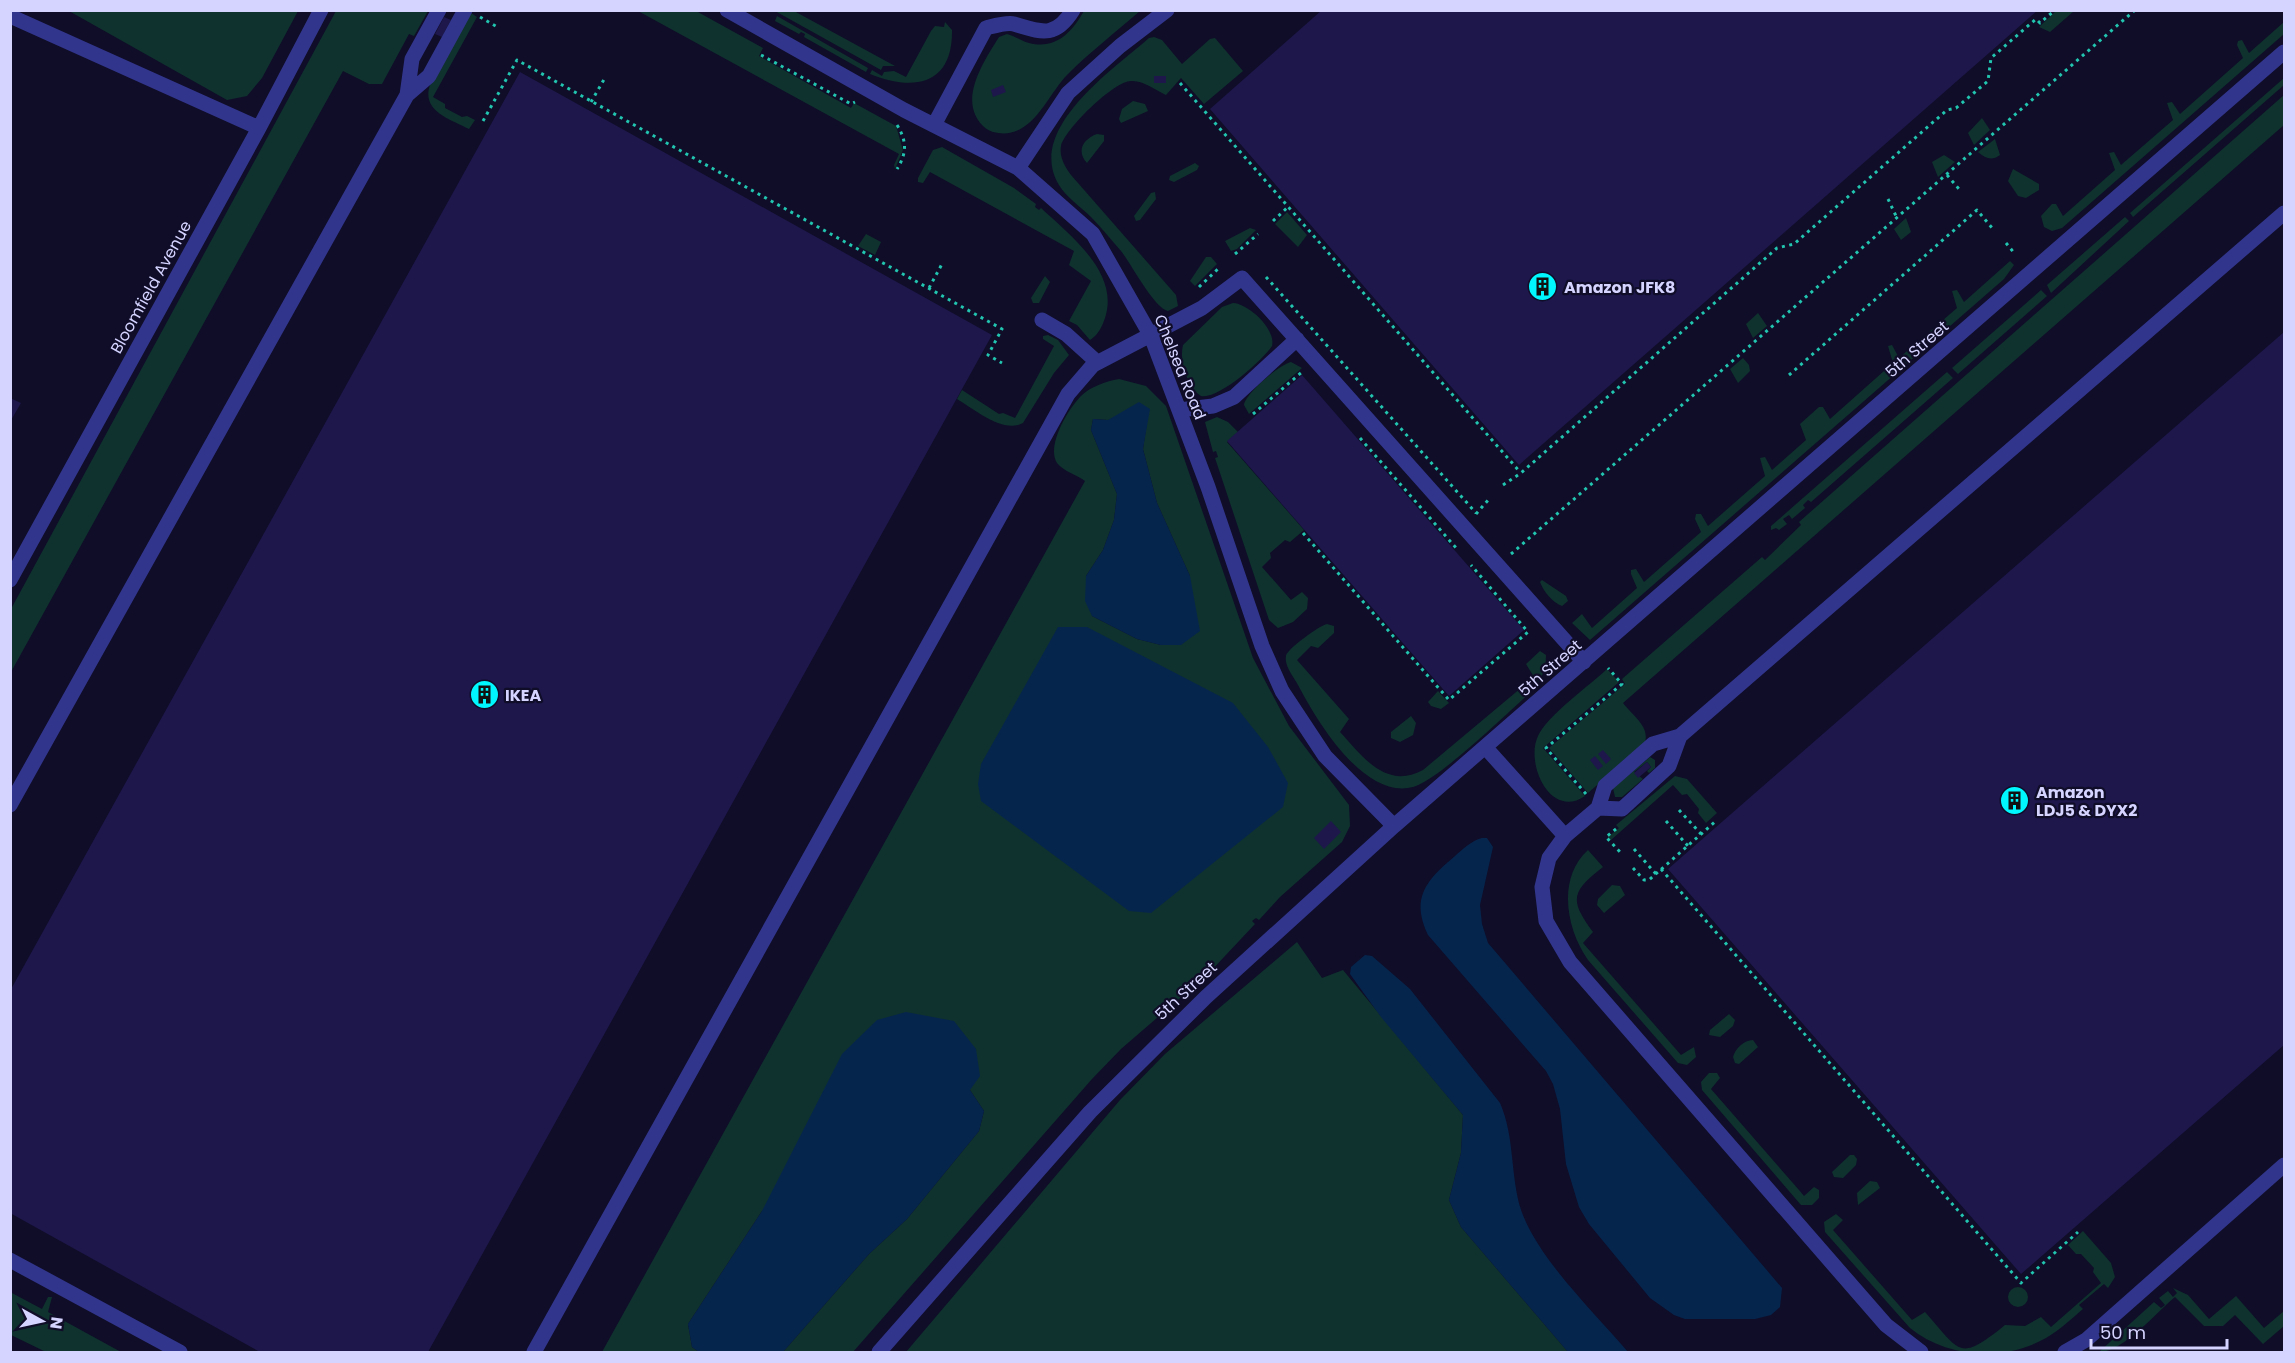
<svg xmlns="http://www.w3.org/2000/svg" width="2295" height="1363" font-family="Poppins,sans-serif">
	<rect width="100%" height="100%" fill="#0f0d28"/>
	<path fill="#0f322e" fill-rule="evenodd" d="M2057,10L2074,11L2050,32L2039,27Z
		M69,11H298L262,78L247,96L227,100Z
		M336,11H428L414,36L409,34L382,84H369L343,71L11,672V609Z
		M638,11H696L763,48L759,56L851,108L854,103L896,126L903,150L895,169L894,165L899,154Z
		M775,11H794L895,66H883L881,70Z
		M1084,11H1140C1116,32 1090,52 1068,74C1046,96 1032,142 993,132C983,129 975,118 973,108C968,85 987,56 999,37L1007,34C1015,36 1021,41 1029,43C1056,50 1072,32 1084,11Z
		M471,13L477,17L433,97L445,104V108L462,117L467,116L475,120L469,129C450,119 421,111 430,85Z
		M777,16L868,68L866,72L804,37L805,34L801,32L799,34L775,21Z
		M945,22L952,30C953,85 914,92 870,74L872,70L882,76L884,72L894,71L906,77L931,31L935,26L944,27Z
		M2284,22V34L2062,228L2052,231L2044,227L2041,216L2052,204H2056L2063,216L2115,170L2109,153L2114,152L2121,165L2173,120L2167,103L2172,102L2180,114L2243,58L2237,45L2238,41L2242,40L2249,53Z
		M1154,37L1162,40L1182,64L1210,39L1215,38L1243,71L1204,104L1181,78L1166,95C1155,90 1143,80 1131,81C1114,81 1065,129 1061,146C1059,157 1065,167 1071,175L1176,295L1178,306L1168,311C1154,308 1132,265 1121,251C1111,240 1102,228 1091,217C1081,207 1066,197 1059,185C1025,129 1114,69 1149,38Z
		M2284,78V85L2133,217L2130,213Z
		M2284,95V125L1623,703C1632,715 1652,728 1644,744L1588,793L1549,748L1625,684L1622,679L1762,557L1765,560L1801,525L1799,522Z
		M1133,101L1145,104L1148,111L1121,123L1119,119L1122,109Z
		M1982,118L1990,130L1974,145L1968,133Z
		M1097,134L1104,135V141L1087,163C1076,151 1083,139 1097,134Z
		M1995,139L2000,155C1992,161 1986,159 1978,152Z
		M942,147L1014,188L1036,204L1035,207L1039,210L1041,208C1070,235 1120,273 1105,318C1102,327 1098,335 1090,340L1077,325L1069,321L1091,281L1069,265L1074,251L930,172L923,183L918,182V178L933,150Z
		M1944,155L1955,162L1938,177L1932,162Z
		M1195,163L1199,166L1197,170L1174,182L1169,180L1170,176Z
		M2013,169L2039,184V190L2026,198L2018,196L2008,181Z
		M1155,192L1156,199L1140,220L1136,221L1134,216L1151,193Z
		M1287,212L1307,235L1298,247L1275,224Z
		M2125,217L2129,221L2051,293L2047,285Z
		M1906,218L1911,232L1901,240L1894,229Z
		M1250,228L1256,230L1237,249L1231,251L1225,241Z
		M866,234L881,242L875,255L858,246Z
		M1206,257H1211L1217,264L1195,286L1190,281Z
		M2010,261L2014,265L2004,279L1590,640L1572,623L1582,614L1592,628L1637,588L1631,574V570L1636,569L1644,582L1701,532L1695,519L1696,514H1701L1708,526L1765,476L1760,458L1765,457L1772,470L1806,440L1800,424L1819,407H1823L1830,419L1893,363L1888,346L1892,345L1899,358L1957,308L1952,291L1957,290L1964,302Z
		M1045,276L1050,282L1039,303H1033L1031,298Z
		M2041,290L2047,296L1958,374L1952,368Z
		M1233,303C1249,304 1276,329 1272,346C1263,360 1218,400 1201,396C1187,387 1179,360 1183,345L1222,307Z
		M1758,313L1767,326L1753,338L1746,324Z
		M1048,335L1058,340L1069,355L1054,373L1023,423C1003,434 974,409 957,399L962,390L999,414L1003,413L1015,418L1054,346L1043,339V336Z
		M1743,358L1749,365L1750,371L1738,383L1730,369Z
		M1291,362L1302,368L1249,414L1244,405C1245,394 1280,364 1291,362Z
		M1947,372L1953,378L1811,502L1808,500L1803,505L1805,508L1792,519L1789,515L1783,519L1787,524L1779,530L1776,528L1771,530V526Z
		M1119,379L1146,386L1166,406L1253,658L1289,726L1349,805L1350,826L1342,842L1280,897L1259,920L1256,918L1252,921L1255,924L1209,973L1121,1049L1092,1079L853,1352H783L869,1254L907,1219L979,1131L984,1111L970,1090L762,1211L688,1324L692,1347L699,1352H602L1085,481C1077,475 1063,471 1057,463C1046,446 1068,409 1081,396C1090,387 1106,381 1119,379ZM1149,409L1143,449L1157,503L1190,576L1161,645L1137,639L1092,616L1086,576L1103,550L1114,520L1117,494L1091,430L1093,419L1108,420Z
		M1217,417L1228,422L1238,432L1227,442L1304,530L1290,542L1285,540L1270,553L1271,558L1262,567L1291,600L1302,592L1308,598L1307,609L1293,622L1278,628L1269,620L1215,458L1218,457L1216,451L1213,452L1205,422Z
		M1542,580L1566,596L1568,601L1562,606C1552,602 1544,592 1540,582Z
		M1327,624L1334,626V633L1318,648L1311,646L1297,660L1349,719L1340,732C1363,757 1386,790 1423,770L1534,677L1526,664L1540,651L1546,655C1546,672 1540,682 1530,693C1506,714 1439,780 1413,787C1364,800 1317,721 1298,685C1294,677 1284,666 1286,656C1286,650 1320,625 1327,624Z
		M1607,669L1619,682L1543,748L1585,796C1550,820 1525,763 1538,736C1547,716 1590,685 1607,669Z
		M1438,691L1449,703L1441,709L1431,706L1428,702Z
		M1411,716L1416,723L1413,735L1400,742L1391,738V732Z
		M1650,757L1655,760V768L1649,773L1647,771L1651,767L1647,762L1634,772L1643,779L1622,797H1615L1613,788Z
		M1675,776L1687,779L1717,813L1706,823L1698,813L1699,809L1687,794L1682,795L1673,785L1611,840L1608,837L1619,828L1616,825Z
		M1588,850L1603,867C1570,892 1570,901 1593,932L1583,943L1681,1055L1694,1047L1696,1057L1687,1065L1678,1063L1588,960C1566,929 1557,878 1588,850Z
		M1612,885L1620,886L1625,895L1604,913L1597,905L1598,899Z
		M1297,942L1322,978L1343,970L1463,1115L1461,1153L1449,1200L1461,1227L1568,1352H906L1120,1100L1165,1054Z
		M1729,1014L1735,1020L1733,1026L1720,1037L1709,1035L1710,1030Z
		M1753,1040L1758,1047L1739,1064L1735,1063L1733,1057C1735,1049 1744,1040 1753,1040Z
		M1709,1073H1717L1720,1078L1711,1089L1799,1190L1804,1196L1814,1187L1819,1190V1198L1812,1205H1801L1702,1090L1701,1082Z
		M1850,1155H1854L1857,1159L1856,1165L1843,1178L1834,1177L1832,1172Z
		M1870,1181L1877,1182L1880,1188L1858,1205L1857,1193Z
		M1836,1214L1843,1220L1833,1230L1912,1320L1925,1312C1961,1352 1958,1363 2005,1325L2025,1326L2041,1317L2051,1327L2101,1283L2093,1272L2094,1268L2081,1254H2076L2068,1245L2083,1231L2111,1263L2115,1277L2108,1288L2104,1284L2079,1305L2083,1309C2071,1319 2060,1330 2046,1338C2004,1362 1947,1358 1910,1328L1825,1232L1824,1222Z
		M2008 1297a10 10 0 1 1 20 0a10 10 0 1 1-20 0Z
		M2173,1288L2188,1295L2209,1319L2236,1296L2264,1328L2284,1311V1326L2263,1344L2235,1315L2223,1326H2204L2175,1297C2157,1312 2122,1353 2099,1352L2154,1302L2161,1308L2165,1305L2159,1298L2168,1291L2173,1297L2177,1293Z
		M10,1292L42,1309L48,1297H52L48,1312L121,1352H46L11,1335Z"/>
	<path fill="#06254d" d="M1139,402L1150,409L1143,449L1157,503L1190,576L1200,631L1181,645H1161L1137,639L1092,616L1085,601L1086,576L1103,550L1114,520L1117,494L1091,430L1093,419L1108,420Z
		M1058,627H1087L1233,703L1268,747L1288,783L1283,807L1151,913L1129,911L981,801L978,784L981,764Z
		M1482,838H1487L1493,847L1480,905L1482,924L1488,943L1782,1288L1780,1307L1771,1315L1755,1319H1685L1674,1315L1650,1298L1589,1224L1579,1207L1566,1164L1560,1109L1553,1084L1546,1071L1428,935C1410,897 1427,880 1455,856C1463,849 1471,841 1482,838Z
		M1365,955L1372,956L1410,989L1500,1103C1515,1137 1510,1175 1521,1210C1538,1259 1595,1313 1628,1352H1568L1461,1227L1449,1200L1461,1153L1463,1115L1381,1017L1350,974L1351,967Z
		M906,1012L954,1021L976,1049L980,1076L970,1090L984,1111L979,1131L907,1219L869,1254L783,1352H699L692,1347L688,1324L762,1211L842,1054L877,1020Z"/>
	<path fill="#1d174b" d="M1322,10H2038L1519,465L1210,109Z
		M444,17L451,20L442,37L435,34Z
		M520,72L992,335L428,1352H260L10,1213V991Z
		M1154,76H1166V83H1154Z
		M1003,85L1006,92L993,97L991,90Z
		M2284,332V1045L2021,1274L1668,869Z
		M1302,375L1524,630L1449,696L1227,441Z
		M10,398L21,403L10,422Z
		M1603,750L1611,759L1606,764L1598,754Z
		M1595,756L1603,766L1598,770L1590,760Z
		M1647,762L1651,767L1638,778L1634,773Z
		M1331,821L1341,832L1324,849L1314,838Z"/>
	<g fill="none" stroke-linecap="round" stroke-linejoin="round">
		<path stroke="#22c5af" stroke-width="3" stroke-dasharray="3 4.5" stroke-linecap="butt" d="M480,17L499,28
			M761,55L851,104L855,102
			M1180,83L1520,472
			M591,102L606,76
			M483,121L517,60L1002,329L988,355L1002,363
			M897,125C907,141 907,153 897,169
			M1947,175L1959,189
			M1888,199L1897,218
			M1273,221L1288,207
			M2006,243L2015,254
			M1235,254L1258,234
			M1266,277L1476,513
			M1199,287L1218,269
			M929,288L942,264
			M1789,375L1977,210L1993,229
			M1253,414L1302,372L1304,374
			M1360,438L1457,549
			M1503,485L1521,473L1777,248L1794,244L1947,110L1956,108L1988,81L1991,58L2036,19L2040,23L2055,10
			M1476,514L1489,499
			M1303,533L1449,700L1528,632L1471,565
			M1511,554L2135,10
			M1586,794L1546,748L1622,684L1608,668
			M1679,810L1701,834
			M1666,821L1688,846
			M1616,829L1606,837L1620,852
			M1634,849L1656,874
			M1633,868L1644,880H1649L1717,820
			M1661,869L2021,1283L2078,1232"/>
		<path stroke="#32358c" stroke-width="15" d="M727,10L904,110L1018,168L1093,234L1151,336L1208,487L1262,646L1282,691L1325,756L1394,826
			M10,16L259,128
			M407,95L412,59L439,10
			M934,125L986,28C994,26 1007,22 1014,24C1041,32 1055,39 1073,10
			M1018,168L1068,93L1120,46L1167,10
			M1042,320L1066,334L1097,362
			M1179,410L1213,406L1234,397L1297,339
			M10,580L259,128L321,10
			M1486,748L1565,836
			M10,805L407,95L429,76L465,10
			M1598,808L1622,809L1669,766L1680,736
			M10,1260L180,1352
			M534,1352L1068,394L1093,365L1202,308L1242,278L1584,662
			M879,1352L1090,1112L1206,997L1394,826L2284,52
			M1921,1352L1886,1325L1570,962L1546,921L1542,887L1549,858L1565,836L1598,808L1605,786L1653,744L1680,736L2284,213
			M2065,1352L2086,1340L2284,1165"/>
	</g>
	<defs>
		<symbol id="building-disc" viewBox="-11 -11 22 22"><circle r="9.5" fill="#00f7fe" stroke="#0f0d28"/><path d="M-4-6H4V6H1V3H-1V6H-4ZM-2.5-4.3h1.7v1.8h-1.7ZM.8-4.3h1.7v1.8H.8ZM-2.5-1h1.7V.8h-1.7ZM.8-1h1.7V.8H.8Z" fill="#111"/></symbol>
	</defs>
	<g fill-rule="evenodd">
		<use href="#building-disc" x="1526" y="270" width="33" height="33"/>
		<use href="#building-disc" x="468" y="678" width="33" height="33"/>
		<use href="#building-disc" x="1998" y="784" width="33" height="33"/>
	</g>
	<g text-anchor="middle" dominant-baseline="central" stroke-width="4.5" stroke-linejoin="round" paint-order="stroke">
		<g font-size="16" fill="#d5d3ff" stroke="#0f0d28">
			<text transform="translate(151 287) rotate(-61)">Bloomfield Avenue</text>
			<text transform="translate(1917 349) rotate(-41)">5th Street</text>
			<text transform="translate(1180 367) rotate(68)">Chelsea Road</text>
			<text transform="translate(1550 668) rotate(-41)">5th Street</text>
			<text transform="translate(1186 991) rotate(-43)">5th Street</text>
		</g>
		<g font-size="16" font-weight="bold" fill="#d5d3ff" stroke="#0f0d28" text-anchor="start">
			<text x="1564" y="287">Amazon JFK8</text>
			<text x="505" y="695">IKEA</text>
			<text x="2036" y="792">Amazon<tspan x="2036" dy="18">LDJ5 &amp; DYX2</tspan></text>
		</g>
	</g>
	<rect width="2295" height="1363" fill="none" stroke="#d5d3ff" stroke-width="24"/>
	<g transform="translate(42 1321) rotate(98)" stroke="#0f0d28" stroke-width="4.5" paint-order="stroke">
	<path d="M0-4.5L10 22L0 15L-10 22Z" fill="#d5d3ff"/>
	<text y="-9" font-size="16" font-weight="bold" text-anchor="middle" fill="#d5d3ff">N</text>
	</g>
	<path d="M2091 1339v9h136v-9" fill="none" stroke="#d5d3ff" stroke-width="3"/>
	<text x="2100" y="1339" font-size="18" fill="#d5d3ff" stroke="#0f0d28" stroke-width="4.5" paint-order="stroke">50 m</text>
</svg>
